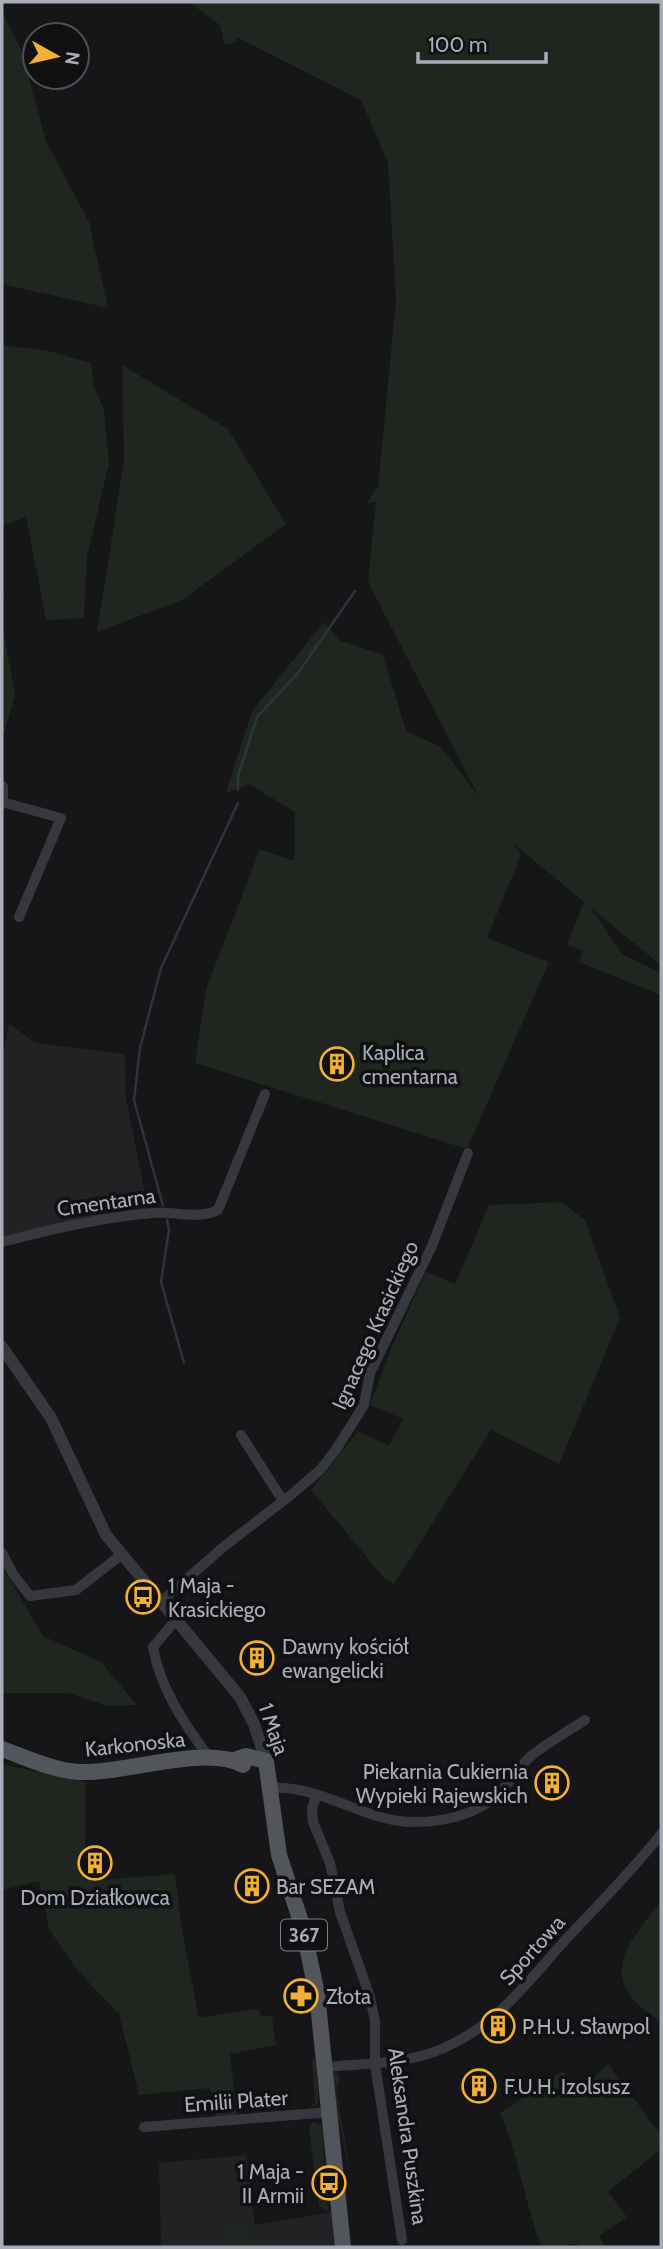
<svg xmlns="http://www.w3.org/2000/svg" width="663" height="2249" font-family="Cabin,sans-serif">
	<rect width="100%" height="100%" fill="#161618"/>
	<path fill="#222225" d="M9,1024L35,1043L125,1054L126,1098L148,1208L2,1237V1055Z
		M246,2155L255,2225L332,2212L336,2247H161L159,2163Z"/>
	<path fill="#1e261f" d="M189,2H661V965L591,908L622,954L661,973V995L579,962L583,950L567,945L584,902L514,844L521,855L487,938L549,962L467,1149L195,1063L206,989L260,849L294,861L295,812L249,784L226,793L252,711L324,622L339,640L383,655L406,731L441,747L479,797L368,582L376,502L366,504L378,486L396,301L388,163L361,100L238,38L234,43L224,44L220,25Z
		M2,11L22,52L46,141L89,222L108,308L2,284Z
		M2,345L48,351L91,363L94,387L104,410L109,463L87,556L84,618L46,620L26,517L2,526Z
		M122,365L228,429L286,524L182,600L97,632L124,460Z
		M2,588L4,597L2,622L15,696L2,740Z
		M562,1202L585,1220L620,1318L559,1464L491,1430L394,1584L385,1579L311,1490L358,1431L389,1446L403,1419L370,1405L392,1346L426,1272L455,1284L489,1205Z
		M2,1566L43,1636L101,1662L137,1705L108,1706L68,1693H2Z
		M2,1764L86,1782L85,1852L89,1878L100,1880L175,1874L182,1930L199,2018L252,2009L259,2010L261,2017L272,2015L276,2045L230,2054L237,2115L216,2117L210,2088L139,2095L119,2014L77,1970L49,1929L39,1881L2,1890Z
		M661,1902V2020H659C596,1981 624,1946 661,1902Z
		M312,2059H315L319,2100L317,2106L308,2108L315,2103Z
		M608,2064L661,2135V2149L608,2192L627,2217L599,2236L605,2247H580L578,2244L541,2247C525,2203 519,2156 500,2113L563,2071L578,2094Z
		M336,2070L340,2078L336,2090L353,2186L332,2090L333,2073Z
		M313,2121L322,2126L328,2211L319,2206L309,2130Z
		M249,2223L252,2247H229L225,2226Z"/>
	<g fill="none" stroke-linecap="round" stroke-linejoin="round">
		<path stroke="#2c353c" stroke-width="2.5" d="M238,790V776L257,717L298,673L355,591
			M163,1206L134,1100L140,1048L161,968L238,803
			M167,1220L169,1230L161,1282L184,1363"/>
		<path stroke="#37383d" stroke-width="10" d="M2,802L61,818L19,917
			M2,1242C51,1229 102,1217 153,1213C174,1211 198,1220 218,1210L265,1094
			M241,1435L283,1501
			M2,1553L13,1574L30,1596L76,1590L121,1555
			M161,1602L222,1548L291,1495L320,1470L335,1451L364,1405L370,1373L432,1246L468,1153
			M175,1621L153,1647C160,1688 184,1724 209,1757
			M269,1788C307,1785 341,1805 377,1816C414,1828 465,1822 495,1797C509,1785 517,1768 531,1756C547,1743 567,1732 585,1720
			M316,1796L312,1809L313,1822L330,1863L340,1912L370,1997L375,2021V2064L402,2240
			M325,2067C367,2063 407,2065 446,2047C498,2024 531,1978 568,1937C600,1903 632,1871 661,1834
			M144,2127L330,2112"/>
		<path stroke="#37383d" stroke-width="12" d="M2,787V803
			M2,1347L51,1418L106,1535L240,1697L254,1724L266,1761"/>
		<path stroke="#53555c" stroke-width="16" d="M2,1749C27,1758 52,1770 79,1772C126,1774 205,1744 243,1765
			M234,1760L246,1756L266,1761L279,1855L303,1928L317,1994L343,2247"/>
	</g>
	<defs>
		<symbol id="building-ring" viewBox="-11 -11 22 22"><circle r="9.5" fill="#111113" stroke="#f2b134" stroke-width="1.5"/><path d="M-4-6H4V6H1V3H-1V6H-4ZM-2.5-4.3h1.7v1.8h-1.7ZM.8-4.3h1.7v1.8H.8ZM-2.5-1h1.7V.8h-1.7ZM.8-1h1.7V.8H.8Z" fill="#f2b134"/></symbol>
		<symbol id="bus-ring" viewBox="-11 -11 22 22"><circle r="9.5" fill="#111113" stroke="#f2b134" stroke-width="1.5"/><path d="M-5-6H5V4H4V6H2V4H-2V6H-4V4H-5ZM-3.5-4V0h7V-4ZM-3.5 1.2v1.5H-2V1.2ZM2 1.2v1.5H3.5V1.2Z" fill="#f2b134"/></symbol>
		<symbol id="pharmacy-ring" viewBox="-11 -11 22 22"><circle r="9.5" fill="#111113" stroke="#f2b134" stroke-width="1.5"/><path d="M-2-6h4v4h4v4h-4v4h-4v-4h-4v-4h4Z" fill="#f2b134"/></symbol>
	</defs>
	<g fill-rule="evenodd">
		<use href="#building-ring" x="318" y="1045" width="38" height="38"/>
		<use href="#bus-ring" x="124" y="1578" width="38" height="38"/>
		<use href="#building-ring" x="238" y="1639" width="38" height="38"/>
		<use href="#building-ring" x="533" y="1764" width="38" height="38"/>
		<use href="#building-ring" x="76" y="1844" width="38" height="38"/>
		<use href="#building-ring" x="233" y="1867" width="38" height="38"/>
		<use href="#pharmacy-ring" x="282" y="1977" width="38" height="38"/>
		<use href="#building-ring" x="479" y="2007" width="38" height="38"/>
		<use href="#building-ring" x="460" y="2067" width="38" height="38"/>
		<use href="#bus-ring" x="310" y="2164" width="38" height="38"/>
	</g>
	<g text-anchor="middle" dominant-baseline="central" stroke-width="7" stroke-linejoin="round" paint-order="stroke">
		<rect fill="#111113" stroke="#7b7e86" stroke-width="2" x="281" y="1919.5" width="46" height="31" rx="5"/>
		<g font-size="19" font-weight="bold" fill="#a8adb8">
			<text x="304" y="1935">367</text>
		</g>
		<g font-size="21" fill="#a8adb8" stroke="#111113" text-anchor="start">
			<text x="362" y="1052">Kaplica<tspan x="362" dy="24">cmentarna</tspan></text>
			<text x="168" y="1585">1 Maja -<tspan x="168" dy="24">Krasickiego</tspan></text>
			<text x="282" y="1646">Dawny kościół<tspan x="282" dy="24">ewangelicki</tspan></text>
			<text x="528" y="1771" text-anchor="end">Piekarnia Cukiernia<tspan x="528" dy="24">Wypieki Rajewskich</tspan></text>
			<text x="276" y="1886">Bar SEZAM</text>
			<text x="95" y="1897" text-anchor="middle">Dom Działkowca</text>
			<text x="326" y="1996">Złota</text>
			<text x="522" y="2026">P.H.U. Sławpol</text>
			<text x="504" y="2086">F.U.H. Izolsusz</text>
			<text x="304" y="2171" text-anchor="end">1 Maja -<tspan x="304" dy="24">II Armii</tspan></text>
		</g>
		<g font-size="21" fill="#a8adb8" stroke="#111113">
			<text transform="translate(106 1202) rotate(-8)">Cmentarna</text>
			<text transform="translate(375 1325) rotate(-66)">Ignacego Krasickiego</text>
			<text transform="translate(274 1729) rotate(71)">1 Maja</text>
			<text transform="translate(135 1744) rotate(-6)">Karkonoska</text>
			<text transform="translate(532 1950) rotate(-48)">Sportowa</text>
			<text transform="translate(236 2101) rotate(-4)">Emilii Plater</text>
			<text transform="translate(408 2136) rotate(82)">Aleksandra Puszkina</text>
		</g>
	</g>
	<rect width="663" height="2249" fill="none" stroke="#a8adb8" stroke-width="7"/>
	<g transform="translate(56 56) rotate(98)"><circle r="33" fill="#111113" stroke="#4d4f55" stroke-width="2"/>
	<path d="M0-5L12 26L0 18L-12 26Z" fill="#f2b134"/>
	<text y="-10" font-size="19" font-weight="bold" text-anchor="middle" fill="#a8adb8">N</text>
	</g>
	<path d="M418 52v10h128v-10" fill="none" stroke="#a8adb8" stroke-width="3.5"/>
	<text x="428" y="52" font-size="21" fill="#a8adb8" stroke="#111113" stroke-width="5" paint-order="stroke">100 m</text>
</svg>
